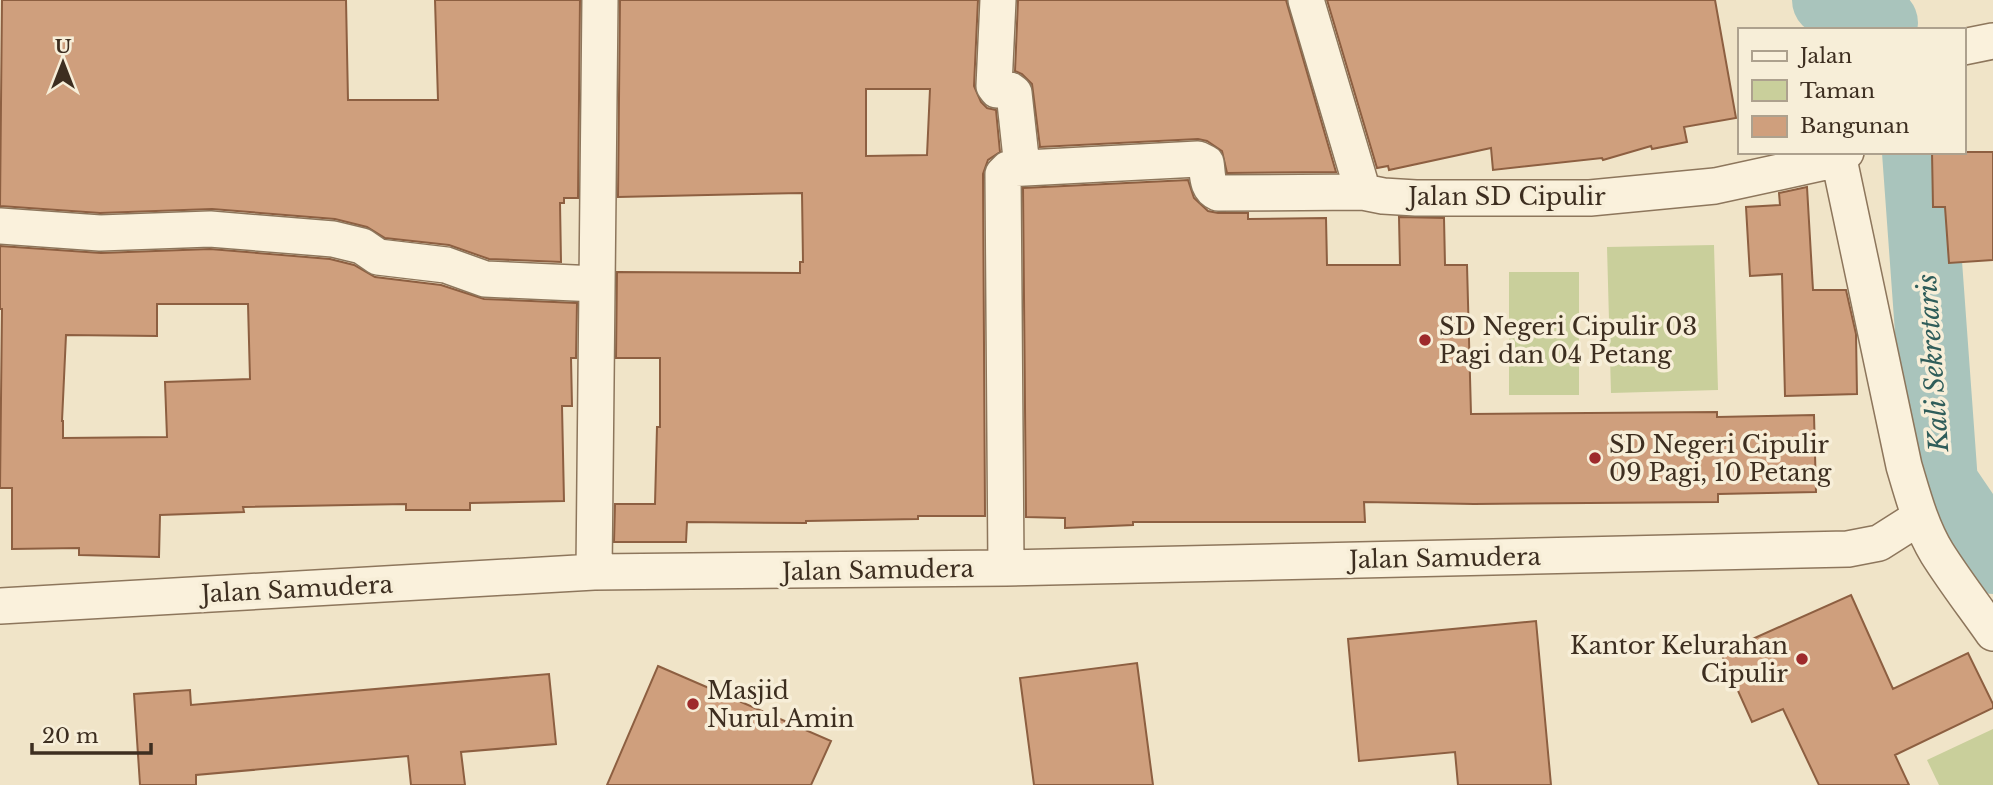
<svg xmlns="http://www.w3.org/2000/svg" width="1993" height="785" font-family="'Libre Baskerville',serif">
	<rect width="100%" height="100%" fill="#f0e4c8"/>
	<path fill="#c9cf9b" d="M1714,245L1718,390L1611,393L1607,247Z
		M1509,272H1579V395H1509Z
		M1993,729V785H1939L1927,760Z"/>
	<g fill="none" stroke-linecap="round" stroke-linejoin="round">
		<path stroke="#a9c4bc" stroke-width="72" d="M1828,0L1882,23
			M1918,152L1942,483L1993,558"/>
	</g>
	<path fill="#cf9f7d" stroke="#8d5f41" stroke-width="2" fill-rule="evenodd" d="M2,0H346L348,100H438L435,0H580L578,198H564V203H560L561,262L489,259L449,245L385,238L367,227L335,219L212,209L100,213L0,206Z
		M620,0H978L974,86L981,102L987,108L996,110L1000,152L988,160L983,174L985,516H918V519L806,521V523L687,522L686,542H614L615,504H655L657,427H660V358H616L617,272L800,273V262H803L802,193L618,197ZM866,89H930L927,155L866,156Z
		M1018,0H1286L1336,172L1227,173L1222,151L1207,141L1198,139L1040,147L1032,84L1022,74L1015,71Z
		M1327,0H1715L1736,118L1684,127L1687,142L1652,149L1651,146L1603,160L1602,158L1493,170L1491,148L1389,170L1388,166L1377,168Z
		M1932,152H1993V260L1949,263L1945,207H1933Z
		M1188,180L1194,198L1208,211L1218,213H1248V219L1326,218L1327,265H1400L1399,217L1444,218L1445,265H1467L1471,414L1717,412V417L1814,415L1816,492L1718,494V502L1474,504L1364,502L1365,522H1133V525L1065,528V518L1026,517L1023,188Z
		M1807,187L1813,290H1846L1856,334L1857,394L1785,396L1782,274L1750,276L1746,207L1780,205L1779,193Z
		M0,246L101,253L210,249L330,259L354,265L375,277L441,285L484,299L577,303L576,358H571L572,406H562L564,501L470,503V510H406V504L243,507L244,512L160,515L159,557L79,555V548L12,549V488H0L2,309H0ZM157,304H248L250,379L165,382L167,437L63,438V421H62L66,335L157,336Z
		M1851,595L1893,689L1968,653L1993,704V708L1895,755L1909,785H1819L1783,709L1752,722L1721,653Z
		M1536,621L1551,785H1458L1455,752L1359,761L1348,639Z
		M1137,663L1153,785H1034L1020,678Z
		M658,666L831,741L811,785H607Z
		M549,674L556,744L461,752L465,785H411L408,756L196,775V785H140L134,694L190,690L191,705Z"/>
	<g fill="none" stroke-linecap="round" stroke-linejoin="round">
		<defs>
			<path id="minor" d="M998,0L994,86L997,90H1010L1014,93L1022,167
				M1306,0L1363,192
				M1963,47L1993,41
				M1839,159L1904,466C1913,496 1921,527 1937,553C1954,580 1974,606 1993,633
				M0,226L100,233L210,229L333,239L362,246L378,257L446,265L485,279L597,284
				M1006,568L1003,174L1008,169L1198,159L1206,163C1208,174 1206,188 1218,193L1363,192L1383,196L1416,198H1590L1715,186L1839,159L1846,152
				M594,572L600,0
				M0,606L594,572L1006,568L1848,549L1879,543L1920,517"/>
		</defs>
		<use href="#minor" stroke="#8d765c" stroke-width="38"/>
		<use href="#minor" stroke="#faf1dc" stroke-width="35"/>
	</g>
	<g fill="#9e2a2b" stroke="#f7eed8" stroke-width="2.5">
		<circle cx="1425" cy="340" r="7"/>
		<circle cx="1595" cy="458" r="7"/>
		<circle cx="1802" cy="659" r="7"/>
		<circle cx="693" cy="704" r="7"/>
	</g>
	<g text-anchor="middle" dominant-baseline="central" stroke-width="7" stroke-linejoin="round" paint-order="stroke">
		<g font-size="24" fill="#3d2e20" stroke="#f7eed8">
			<text x="1507" y="196">Jalan SD Cipulir</text>
			<text transform="translate(1445 558) rotate(-1)">Jalan Samudera</text>
			<text transform="translate(878 570) rotate(-1)">Jalan Samudera</text>
			<text transform="translate(297 589) rotate(-3)">Jalan Samudera</text>
		</g>
		<g font-size="24" fill="#3d2e20" stroke="#f7eed8" text-anchor="start">
			<text x="1439" y="326">SD Negeri Cipulir 03<tspan x="1439" dy="28">Pagi dan 04 Petang</tspan></text>
			<text x="1609" y="444">SD Negeri Cipulir<tspan x="1609" dy="28">09 Pagi, 10 Petang</tspan></text>
			<text x="1788" y="645" text-anchor="end">Kantor Kelurahan<tspan x="1788" dy="28">Cipulir</tspan></text>
			<text x="707" y="690">Masjid<tspan x="707" dy="28">Nurul Amin</tspan></text>
		</g>
		<g font-size="26" font-style="italic" fill="#2f5d5a" stroke="#f7eed8">
			<text transform="translate(1933 363) rotate(-94)">Kali Sekretaris</text>
		</g>
	</g>
	<rect x="1738" y="28" width="228" height="126" fill="#f7eed8" stroke="#ada18e" stroke-width="2"/>
	<rect x="1752" y="51" width="35" height="10" fill="#faf1dc" stroke="#ada18e" stroke-width="2"/>
	<text x="1800" y="63" font-size="21" fill="#3d2e20">Jalan</text>
	<rect x="1752" y="80" width="35" height="21" fill="#c9cf9b" stroke="#ada18e" stroke-width="2"/>
	<text x="1800" y="98" font-size="21" fill="#3d2e20">Taman</text>
	<rect x="1752" y="116" width="35" height="21" fill="#cf9f7d" stroke="#ada18e" stroke-width="2"/>
	<text x="1800" y="133" font-size="21" fill="#3d2e20">Bangunan</text>
	<g transform="translate(63 63)" stroke="#f7eed8" stroke-width="5" paint-order="stroke">
	<path d="M0-5L12 26L0 18L-12 26Z" fill="#3d2e20"/>
	<text y="-10" font-size="19" font-weight="bold" text-anchor="middle" fill="#3d2e20">U</text>
	</g>
	<path d="M32 743v10h119v-10" fill="none" stroke="#3d2e20" stroke-width="3.5"/>
	<text x="42" y="743" font-size="21" fill="#3d2e20" stroke="#f7eed8" stroke-width="5" paint-order="stroke">20 m</text>
</svg>
